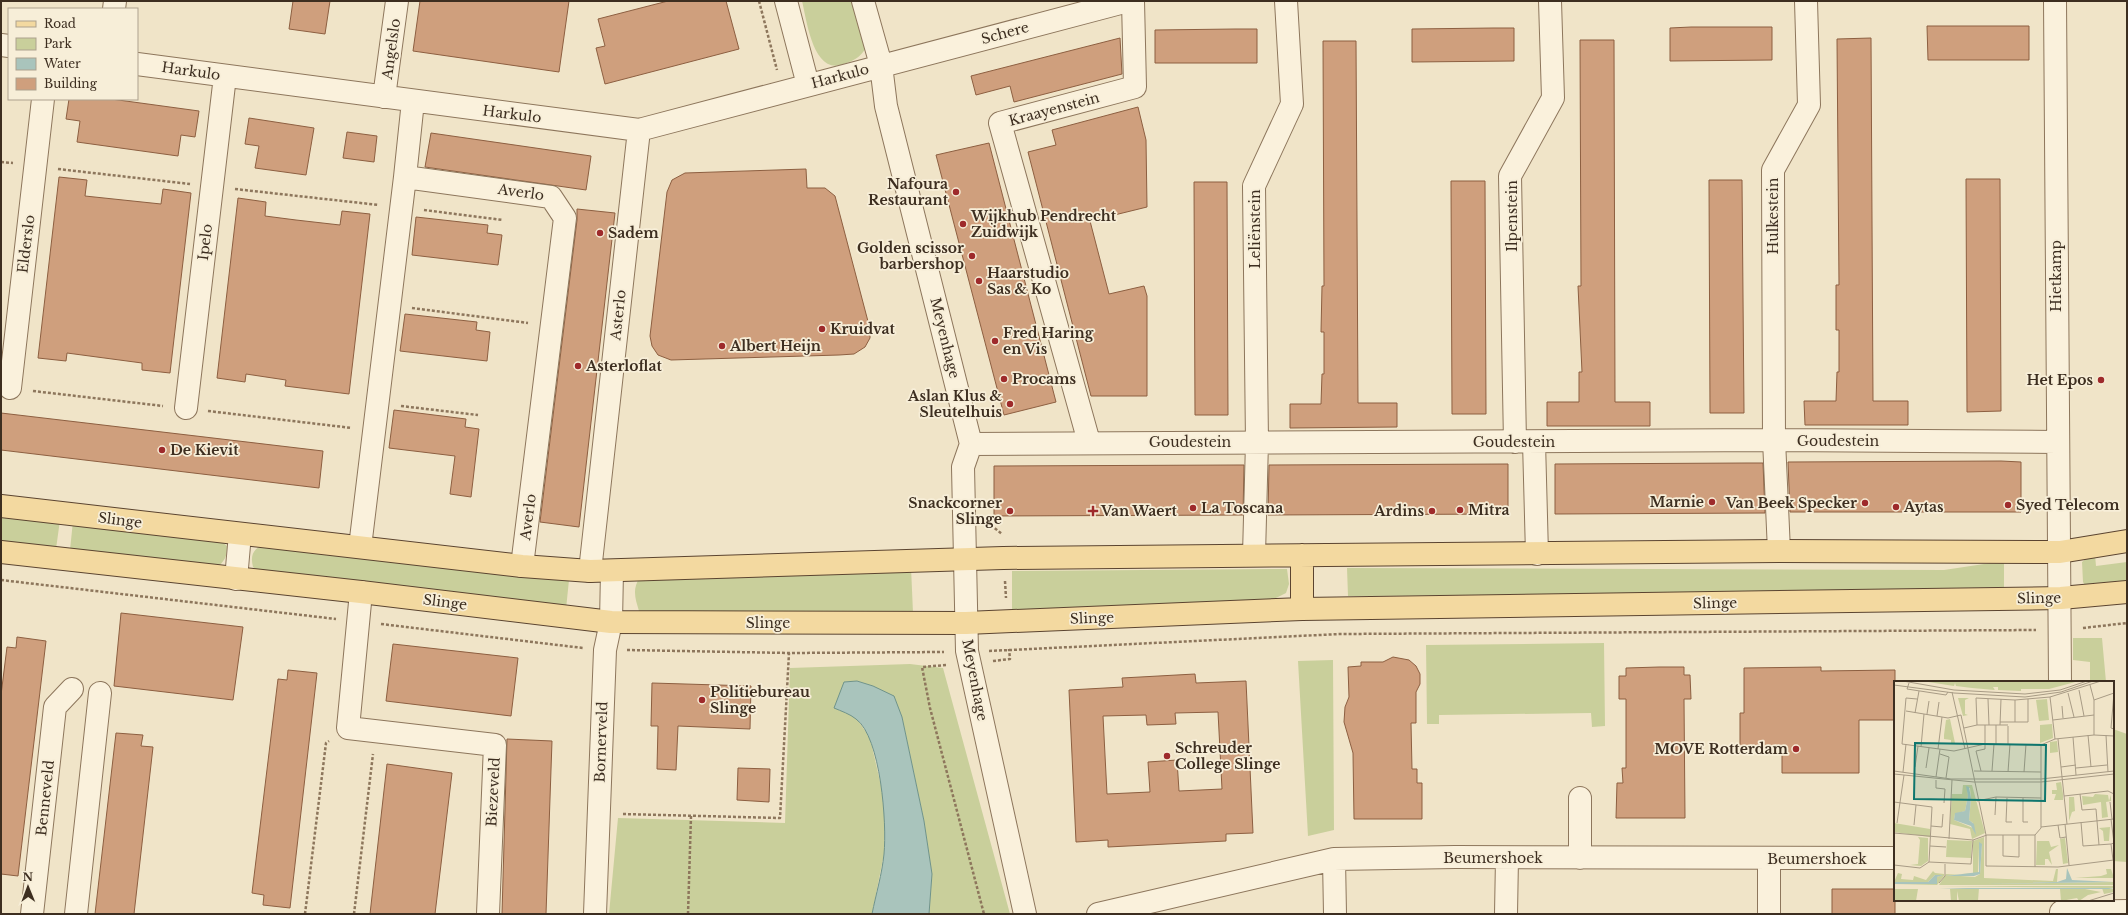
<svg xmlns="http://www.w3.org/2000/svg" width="2128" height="915" font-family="'Libre Baskerville',serif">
	<rect width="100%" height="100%" fill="#f0e4c8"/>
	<path fill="#c9cf9b" d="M802,1H856L866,48C859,58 855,60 844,64C813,76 807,21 802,1Z
		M1,513L60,520L56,549L1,542Z
		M73,521L222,542L227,546C227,557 225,561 216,568L70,550Z
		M266,544L569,580L566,609L260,573L253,567C250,555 253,548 266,544Z
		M2095,555L2096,566L2127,562V586L2086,587L2083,582L2082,562L2088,557Z
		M2004,561V594L1348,596L1347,568L1944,570Z
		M911,567L913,613L649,614L639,611C635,598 632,589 640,577Z
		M1287,569L1289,584L1286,593L1274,599L1012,610V571Z
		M2073,638H2102L2106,682H2090V662L2073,660Z
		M1604,643L1605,726L1592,727L1591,713L1439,715V724H1427L1426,645Z
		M1333,660L1334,830L1308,836L1298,661Z
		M910,664L943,668L1010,914H929L932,874L924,821L902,717L873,686L857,681L844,682L857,719L870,738L882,790L885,824L884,854L872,914H609L618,818L785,823L790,668Z
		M2113,729L2127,734V862L2113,861Z"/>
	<path fill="#a9c4bc" stroke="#6f938a" d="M857,681L873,686L894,696L902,717L924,821L932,874L929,914H872C876,894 882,874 884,854C887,824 881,737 856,719C850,714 841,711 834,708L844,682Z"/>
	<path fill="#cf9f7d" stroke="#8d5f41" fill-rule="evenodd" d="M293,1H330L325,34L289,29Z
		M420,1H569L559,72L413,51Z
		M668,1H726L739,49L605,84L596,48L605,46L598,19Z
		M1927,26H2029V60H1928Z
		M1691,27H1772V60L1670,61V28Z
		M1493,28H1514V61L1412,62V29Z
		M1235,29H1257V63H1155V30Z
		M1120,38L1122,74L1014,102L1010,86L976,95L971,76Z
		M1871,38L1873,401H1908V425H1805L1804,401H1836L1837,372H1839V330H1836V285H1839L1837,39Z
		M1580,40H1614L1615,402H1650V426H1547V402H1579V372H1582L1578,286H1581Z
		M1323,41H1356L1358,403H1397V427L1290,428V404H1321L1322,374H1324V332H1321L1322,286H1324Z
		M69,99H111L199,111L195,137L181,135L178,156L77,142L80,121L66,119Z
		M1138,107L1146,140L1147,207L1090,221L1109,294L1144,286L1147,296V396H1091L1028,152L1056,145L1052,130Z
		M249,118L314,128L306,175L255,168L259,146L245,144Z
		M347,132L377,136L374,162L343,158Z
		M431,133L591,156L586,190L425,167Z
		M989,143L1056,402L1004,415L936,155Z
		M806,169L807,188H825L835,196L870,329V338L865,347L854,354L839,355L671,360L658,355L652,346L650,336L667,192L672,180L685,173Z
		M59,177L87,180L85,196L161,204L163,189L191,193L170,373L142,370V363L67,353L66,361L38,358Z
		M1966,179H2000L2001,411L1967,412Z
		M1709,180H1742L1744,413H1710Z
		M1451,181H1485L1486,414H1452Z
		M1194,182H1227L1228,415H1195Z
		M238,198L266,202L265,216L296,220L340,225L342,211L370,214L349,394L285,386L286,380L246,374L245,382L217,378Z
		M577,209L615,213L579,527L540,522L577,220Z
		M416,217L488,225L487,233L502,235L498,265L412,255Z
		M405,314L477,322L476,330L490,332L487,361L400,351Z
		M394,410L466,419L465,427L479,429L471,497L450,494L455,456L389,448Z
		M1,413L323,451L319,488L1,450Z
		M2001,461L2021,462V512H1790L1788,462Z
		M1746,463H1763L1765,513L1555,514V464Z
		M1508,464V514L1268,515L1269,465Z
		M1237,465H1244L1243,515L994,516V466Z
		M121,613L243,627L233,700L114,686Z
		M17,637L46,641L18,876L1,874V695L7,647L16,648Z
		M393,644L518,658L511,716L386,701Z
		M1393,657L1409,660L1416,666L1420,674V684L1416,692V723H1411L1412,769H1417V783H1422V819H1354L1353,753L1344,722L1345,707L1349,697L1348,667L1361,666V662H1383Z
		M1659,667H1684V675H1690L1691,699H1684L1685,818H1616L1617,783H1623L1622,768H1626V699H1619V676H1626V668Z
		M1821,667V671L1895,670V720H1859V773H1782V748H1740V713H1744V668Z
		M288,670L317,673L290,908L263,905L264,895L252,893L278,679L287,680Z
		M1195,674L1196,683L1246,681L1253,833L1226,834V841L1108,847V840L1076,842L1069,690L1123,687L1122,678ZM1218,712L1222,789L1179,791L1177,760L1148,762L1150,792L1107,794L1103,716L1146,715L1147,725L1176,724L1175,713Z
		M652,683L751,686L750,729L678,726L676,770L657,769L658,726H651Z
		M116,733L143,735L141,746L153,747L134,914H95Z
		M507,739L552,741L546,914H502Z
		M387,764L452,773L435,914H370Z
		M738,768L770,769L769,802L737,800Z
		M1832,889H1895V914H1832Z"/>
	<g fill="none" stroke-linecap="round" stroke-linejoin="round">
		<defs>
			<path id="minor" d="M786,1L808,85
				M863,1L881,65L886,106L971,444L963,467L967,651L1025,914
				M2055,1L2060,682
				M114,9L115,1
				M1,45L9,46
				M137,64L639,130L1128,1
				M384,97L397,1
				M405,177L551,197L565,218L522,566
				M10,388L43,99
				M186,408L225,76
				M1089,442L1000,123L1135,87L1133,1
				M1515,442L1510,176L1553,98L1550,1
				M1534,442L1537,554
				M971,444L1774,440L2057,442
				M360,547L405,177L413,101
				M1779,551L1774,440L1773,170L1809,105L1806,1
				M1254,555L1257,442L1254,186L1292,104L1286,1
				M590,571L639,130
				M236,579L240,534
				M361,592L348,728L495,745L488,914
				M1580,858V798
				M1334,859L1335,914
				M1769,859V914
				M2061,912L2127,911
				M32,914L55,707L72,689
				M76,914L100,693
				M595,914L605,650L611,622L612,571
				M1098,914L1334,859L1455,857L1895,858
				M1506,914L1507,858"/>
			<path id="major" d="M1,506L522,566L590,571L1003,558L1779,551L2060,552L2127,541
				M1,552L361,592L611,622L966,623L1302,609L2061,598L2127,592
				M1302,555V609"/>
		</defs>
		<use href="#minor" stroke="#8d765c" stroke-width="24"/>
		<use href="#major" stroke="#5b4430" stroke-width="24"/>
		<path stroke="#8d765c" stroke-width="2.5" stroke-dasharray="3 2" stroke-linecap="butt" d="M759,1L777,70
			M1,162L13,163
			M58,169L190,184
			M235,189L379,205
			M424,210L503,220
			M412,308L528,323
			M33,391L163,406
			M401,406L478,415
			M208,411L352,428
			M987,522L1002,534
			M1,580L336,619
			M1005,581L1006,598
			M381,624L583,648
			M2083,628L2127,623
			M627,650L789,653L944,652
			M989,651L1340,634L2036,630
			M993,661L1010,659L1009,649
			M946,665L922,667L930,708L984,914
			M623,814L780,818L789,653
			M305,914L326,743L329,741
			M354,914L373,754
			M688,914L691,816"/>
		<use href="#minor" stroke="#faf1dc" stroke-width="22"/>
		<use href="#major" stroke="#f3d9a0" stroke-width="22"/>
	</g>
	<g fill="#9e2a2b" stroke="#f7eed8" stroke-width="1.5">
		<circle cx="956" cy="192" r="4"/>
		<circle cx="963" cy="224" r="4"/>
		<circle cx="600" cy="233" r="4"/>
		<circle cx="972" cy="256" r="4"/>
		<circle cx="979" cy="281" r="4"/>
		<circle cx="822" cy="329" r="4"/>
		<circle cx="995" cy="341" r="4"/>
		<circle cx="722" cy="346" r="4"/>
		<circle cx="578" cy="366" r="4"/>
		<circle cx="1004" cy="379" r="4"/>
		<circle cx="2101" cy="380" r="4"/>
		<circle cx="1010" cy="404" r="4"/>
		<circle cx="162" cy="450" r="4"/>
		<circle cx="1712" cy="502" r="4"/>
		<circle cx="1865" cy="503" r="4"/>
		<circle cx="2008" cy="505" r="4"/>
		<circle cx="1896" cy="507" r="4"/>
		<circle cx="1193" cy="508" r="4"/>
		<circle cx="1460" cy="510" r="4"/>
		<circle cx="1010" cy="511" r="4"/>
		<path d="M1091 505h4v4h4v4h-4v4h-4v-4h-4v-4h4z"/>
		<circle cx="1432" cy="511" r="4"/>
		<circle cx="702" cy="700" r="4"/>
		<circle cx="1796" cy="749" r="4"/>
		<circle cx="1167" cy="756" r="4"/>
	</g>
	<g text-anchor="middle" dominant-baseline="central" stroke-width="3.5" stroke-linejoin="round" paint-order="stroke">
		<g font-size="14" fill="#3d2e20" stroke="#f7eed8">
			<text transform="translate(1005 33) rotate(-15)">Schere</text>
			<text transform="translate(391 49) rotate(-82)">Angelslo</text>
			<text transform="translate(191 71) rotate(8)">Harkulo</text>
			<text transform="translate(840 76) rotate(-15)">Harkulo</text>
			<text transform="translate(1054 109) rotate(-15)">Kraayenstein</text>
			<text transform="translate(512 114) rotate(7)">Harkulo</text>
			<text transform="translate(521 192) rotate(8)">Averlo</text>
			<text transform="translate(1512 216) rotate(-90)">Ilpenstein</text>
			<text transform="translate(1773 216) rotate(-90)">Hulkestein</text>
			<text transform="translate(1255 229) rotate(-90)">Leliënstein</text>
			<text transform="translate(205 242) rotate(-83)">Ipelo</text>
			<text transform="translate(26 244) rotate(-83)">Elderslo</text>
			<text transform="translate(2056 276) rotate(-90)">Hietkamp</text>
			<text transform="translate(618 315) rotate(-84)">Asterlo</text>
			<text transform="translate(945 338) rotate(76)">Meyenhage</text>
			<text x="1838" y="441">Goudestein</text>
			<text x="1190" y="442">Goudestein</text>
			<text x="1514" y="442">Goudestein</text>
			<text transform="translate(528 517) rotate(-83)">Averlo</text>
			<text transform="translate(120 520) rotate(7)">Slinge</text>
			<text transform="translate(2039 598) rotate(-1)">Slinge</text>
			<text transform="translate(445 602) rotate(7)">Slinge</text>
			<text transform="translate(1715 603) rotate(-1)">Slinge</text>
			<text transform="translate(1092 618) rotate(-2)">Slinge</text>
			<text x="768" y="623">Slinge</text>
			<text transform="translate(975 680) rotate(79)">Meyenhage</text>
			<text transform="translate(601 742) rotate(-88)">Bornerveld</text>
			<text transform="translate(493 792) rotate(-87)">Biezeveld</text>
			<text transform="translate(45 798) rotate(-84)">Benneveld</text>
			<text x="1493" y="858">Beumershoek</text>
			<text x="1817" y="859">Beumershoek</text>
		</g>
		<g font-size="14" font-weight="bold" fill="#3d2e20" stroke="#f7eed8" text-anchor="start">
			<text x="948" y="184" text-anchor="end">Nafoura<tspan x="948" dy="16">Restaurant</tspan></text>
			<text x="971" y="216">Wijkhub Pendrecht<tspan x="971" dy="16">Zuidwijk</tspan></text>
			<text x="608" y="233">Sadem</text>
			<text x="964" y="248" text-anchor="end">Golden scissor<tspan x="964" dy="16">barbershop</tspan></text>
			<text x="987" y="273">Haarstudio<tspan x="987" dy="16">Sas &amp; Ko</tspan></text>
			<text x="830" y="329">Kruidvat</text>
			<text x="1003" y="333">Fred Haring<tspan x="1003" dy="16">en Vis</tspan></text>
			<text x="730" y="346">Albert Heijn</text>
			<text x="586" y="366">Asterloflat</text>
			<text x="1012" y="379">Procams</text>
			<text x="2093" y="380" text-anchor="end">Het Epos</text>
			<text x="1002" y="396" text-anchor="end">Aslan Klus &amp;<tspan x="1002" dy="16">Sleutelhuis</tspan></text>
			<text x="170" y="450">De Kievit</text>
			<text x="1704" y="502" text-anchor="end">Marnie</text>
			<text x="1002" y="503" text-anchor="end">Snackcorner<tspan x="1002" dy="16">Slinge</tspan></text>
			<text x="1857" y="503" text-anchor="end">Van Beek Specker</text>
			<text x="2016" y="505">Syed Telecom</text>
			<text x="1904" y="507">Aytas</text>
			<text x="1201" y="508">La Toscana</text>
			<text x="1468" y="510">Mitra</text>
			<text x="1101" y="511">Van Waert</text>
			<text x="1424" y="511" text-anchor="end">Ardins</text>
			<text x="710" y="692">Politiebureau<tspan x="710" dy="16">Slinge</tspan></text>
			<text x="1175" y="748">Schreuder<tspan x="1175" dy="16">College Slinge</tspan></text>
			<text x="1788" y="749" text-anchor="end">MOVE Rotterdam</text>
		</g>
	</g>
	<g transform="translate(1894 681)">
		<rect width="220" height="220" fill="#f0e4c8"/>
		<path d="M28,0L181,1L185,0L155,8H127V10L104,9V6H99L101,9L78,7L62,5L61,2L60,5ZM64,17H75L71,19V33L74,34L69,35ZM153,18L155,39L145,40L142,19ZM56,38L61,62L57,63V59L50,58V54L52,39ZM158,43L159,57L146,62V44ZM163,60L164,71L156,72V61ZM167,101L169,113H166H169V119H160L162,113H158V109H163L162,102ZM69,104H78L91,152L78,158L76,148L56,143L58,113H68ZM73,107H76L77,117L75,139L79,142V147L60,139L61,133L71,130L74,115ZM201,113L214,114L215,120L217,114V120L212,121L214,136L208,137L207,121L189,124L188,115L199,116ZM175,116H180L181,130L178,131L175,140ZM0,142L36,148V156L0,151ZM216,146L215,160H210L209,150L205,147ZM24,156L34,157V180L27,185L16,184L24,183L26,159ZM90,156V197L159,200L162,188H164L163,201L92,203L220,201V204H45L52,193H79V160ZM88,163L86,193L81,196L52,194L84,192L85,166ZM171,157L174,182L169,183L166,158ZM53,159L78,160L77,177L52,176ZM143,160H155L157,166L165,164L155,171L158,184L154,178H151V184H142ZM212,188H217L220,197H181L207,195L213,193ZM39,190L41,192L50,193V195L43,204H0L43,203V196L48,194H41L34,201H0L4,192L8,193L7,198L19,199L20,195L32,199ZM45,205H220V207L213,208H220V211L210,213L208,207ZM85,207L84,220H65L63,210V220H57L56,208ZM0,208H24L22,220H0ZM166,208H191L207,211L194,214L185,220L183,217L167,220Z" fill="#c9cf9b" fill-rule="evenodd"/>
		<path d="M72,105L75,106L77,117L75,139L80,143L82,154L77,145L60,139L61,132L71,130L74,115ZM85,161L88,163L86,193L80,195H52L85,191ZM173,187L178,199L220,201L92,203L163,201L172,198ZM41,194H49L43,196V203H0V201H34ZM45,207H214L220,208H74Z" fill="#a9c4bc"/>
		<path fill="none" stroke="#a89b85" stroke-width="1" d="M9,0L60,9L131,13L166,9L193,0M15,2L13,8L52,14L54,11M0,4L60,12L131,16L167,11L199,0M196,4L200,19V54M185,9L190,35M58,11L71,68M174,12L180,36M220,12L217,47L220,48M156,16L161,58M23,18L12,17L8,63L60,70L91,63L147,64L161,58L200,54L220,55M94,18L95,44M200,19L220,12M168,25L169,37M12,30L54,37L67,34L92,154V185L164,186L220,179M21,32L25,10M33,33L35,20M43,35L45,21M159,39L200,34M106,41H134V18M121,41V19M83,44L82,17L121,19L156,16L207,0M106,44L107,18M70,47L83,44H114M194,54L197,86M212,54L214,91M179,56L182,94M164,58L173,143M102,63V44M114,63V45M27,66L30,33M44,68L48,36M46,73L55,76L52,97M21,86L24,65M167,86L182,84M32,87L35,67M182,87L213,84M0,90L57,98H147L220,90M80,90L147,91M87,90L82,70L91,68V44M98,90L100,63M9,91L12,63M114,91L116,63M130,91L132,63M0,93L80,101H147L220,93M42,96L46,68M42,99V107L51,108L50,122M186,113L188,129L202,128L205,164M170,115L214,110L220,113M113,117L112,141H118M129,117V141H134M83,120L102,116L147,117M0,121L38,126L35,181M216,121L218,138M101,134L102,116M187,141L189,165L217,163M3,142L10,94M171,143L175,184M20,144L22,124M164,144L166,157L172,156M37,145L48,146L49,133M147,146L220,138M0,152L79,159L93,154H141L147,147V64M109,154V175L125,176V154M55,158L58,99M217,163L220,162L217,138M217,163L219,179M36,165L52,166M0,184L26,187L35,181L77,183L79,159M141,186V154M45,202L51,195V183M194,220L220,212"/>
		<path fill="#0f766e" fill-opacity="0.15" stroke="#0f766e" stroke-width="2" d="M21,62L152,64L151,120L20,118Z"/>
		<rect width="220" height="220" fill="none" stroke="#3d2e20" stroke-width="2"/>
	</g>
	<rect width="2128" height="915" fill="none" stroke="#3d2e20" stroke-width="4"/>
	<rect x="8" y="8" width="130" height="92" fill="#f7eed8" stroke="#ada18e"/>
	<rect x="16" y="21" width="20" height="6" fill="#f3d9a0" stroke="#ada18e"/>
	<text x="44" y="28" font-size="12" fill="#3d2e20">Road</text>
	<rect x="16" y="38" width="20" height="12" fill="#c9cf9b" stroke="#ada18e"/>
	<text x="44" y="48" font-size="12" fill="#3d2e20">Park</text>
	<rect x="16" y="58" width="20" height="12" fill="#a9c4bc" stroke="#ada18e"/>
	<text x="44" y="68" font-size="12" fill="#3d2e20">Water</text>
	<rect x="16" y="78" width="20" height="12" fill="#cf9f7d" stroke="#ada18e"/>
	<text x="44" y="88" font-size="12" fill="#3d2e20">Building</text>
	<g transform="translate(28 887) rotate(359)" stroke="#f7eed8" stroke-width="3" paint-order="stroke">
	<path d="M0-3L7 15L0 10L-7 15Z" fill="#3d2e20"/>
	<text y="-6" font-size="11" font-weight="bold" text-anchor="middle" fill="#3d2e20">N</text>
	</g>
</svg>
